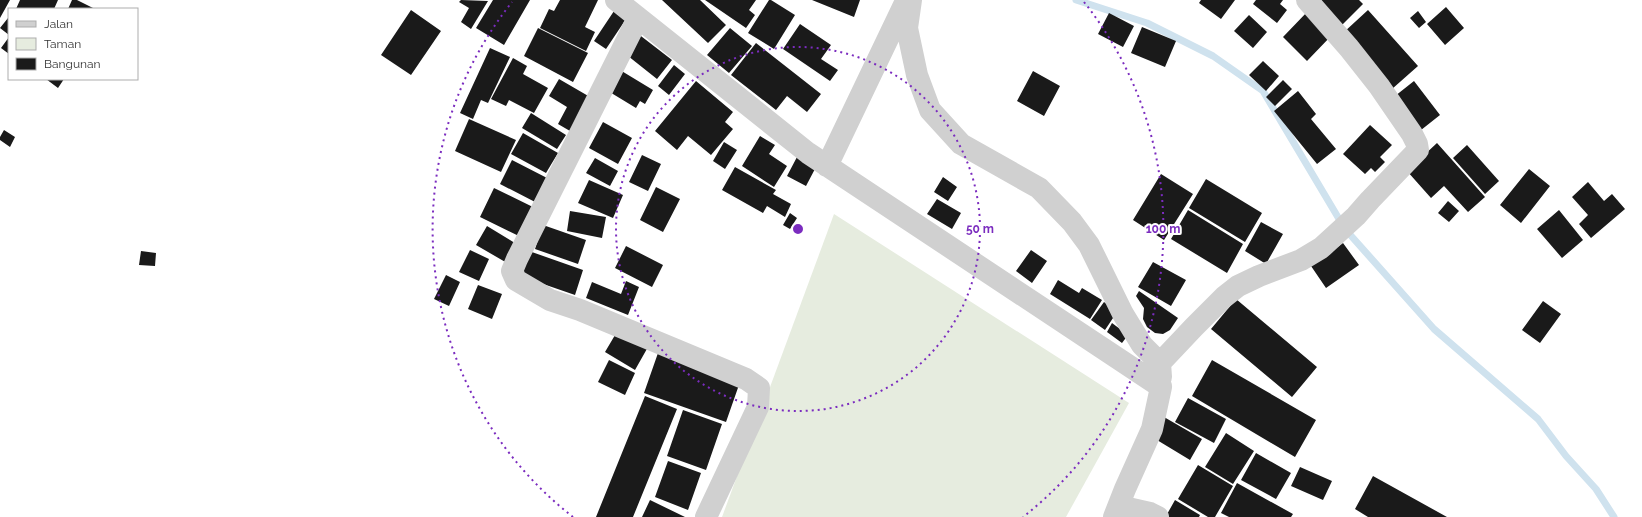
<svg xmlns="http://www.w3.org/2000/svg" width="1642" height="517" font-family="Raleway,sans-serif">
	<rect width="100%" height="100%" fill="#fff"/>
	<path fill="#e6ecdf" d="M834,214L1129,403L1066,517H722Z"/>
	<g fill="none" stroke-linecap="round" stroke-linejoin="round">
		<path stroke="#cfe2ee" stroke-width="7" d="M1076,0L1147,23L1213,56L1263,91L1345,229L1434,329L1538,419L1566,456L1596,489L1614,517"/>
	</g>
	<path fill="#1a1a1a" d="M0,0H10L0,18Z
		M20,0H58L54,9H16Z
		M72,0H77L95,9H68Z
		M461,0L488,1L471,29L461,22L469,8L459,2Z
		M493,0H530L504,45L476,28Z
		M560,0H598L585,27L595,32L586,51L540,28L549,9L554,11Z
		M662,0H700L726,25L708,43Z
		M705,0H756L749,10L755,15L746,28Z
		M769,0H771L795,15L774,49L748,33Z
		M812,0H860L854,17Z
		M1201,0H1235L1221,19L1199,3Z
		M1256,0H1283L1280,4L1287,10L1277,23L1253,4Z
		M1321,0H1359L1363,4L1340,27Z
		M1446,7L1464,28L1445,45L1427,24Z
		M616,8L628,16L606,49L594,41Z
		M411,10L441,31L411,75L381,55Z
		M1368,10L1418,66L1392,89L1343,33Z
		M1308,11L1332,35L1307,61L1283,37Z
		M1418,11L1426,22L1419,28L1410,18Z
		M1109,13L1134,26L1123,47L1098,34Z
		M1249,15L1267,32L1253,48L1234,31Z
		M8,18L9,20V35L0,28Z
		M800,24L831,45L821,59L838,70L830,81L783,49Z
		M1142,27L1176,41L1165,67L1131,53Z
		M538,28L588,53L573,82L524,56Z
		M730,28L752,46L729,73L707,55Z
		M637,33L672,60L657,79L623,52Z
		M9,37V54L1,48Z
		M756,43L821,94L807,112L787,96L776,110L731,75Z
		M490,48L510,57L488,103L481,100L473,119L460,113Z
		M513,58L527,66L523,74L548,88L534,113L509,100L506,106L491,99Z
		M1263,61L1279,76L1266,91L1249,75Z
		M674,65L685,74L669,95L658,86Z
		M620,70L653,90L645,104L640,101L636,108L608,91Z
		M1033,71L1060,86L1044,116L1017,101Z
		M46,79H64L58,88Z
		M559,79L590,97L570,131L558,124L567,107L549,96Z
		M1283,80L1292,89L1275,106L1266,97Z
		M696,81L733,112L725,122L733,129L711,155L688,136L677,150L655,131Z
		M1414,81L1440,115L1416,134L1390,100Z
		M1298,91L1316,114L1311,119L1336,149L1317,164L1274,111Z
		M531,113L566,135L557,149L522,128Z
		M469,119L516,140L501,172L455,151Z
		M603,122L632,138L618,164L589,148Z
		M1370,125L1392,145L1380,157L1385,162L1375,172L1371,168L1365,174L1343,154Z
		M4,130L15,137L10,147L0,140V137Z
		M523,133L558,153L546,173L511,154Z
		M760,136L775,145L769,154L787,166L774,187L742,166Z
		M724,142L737,150L725,169L713,161Z
		M1437,143L1485,197L1468,212L1444,186L1431,198L1407,171Z
		M1467,145L1499,181L1485,194L1453,158Z
		M642,155L661,164L648,191L629,182Z
		M797,157L816,167L806,186L787,176Z
		M595,158L618,171L610,186L586,173Z
		M512,160L549,179L537,203L500,184Z
		M735,167L776,190L773,194L791,204L785,217L767,206L763,213L722,190Z
		M1529,169L1550,186L1521,223L1500,205Z
		M1161,174L1193,194L1164,240L1133,220Z
		M943,177L957,187L948,201L934,192Z
		M1206,179L1262,213L1245,242L1189,208Z
		M589,180L623,195L613,218L578,203Z
		M1588,182L1604,201L1612,194L1625,209L1591,238L1579,224L1588,215L1572,197Z
		M656,187L680,199L663,232L640,220Z
		M494,188L537,209L523,238L480,217Z
		M937,199L961,213L952,229L927,214Z
		M1448,201L1459,211L1449,222L1438,213Z
		M1188,210L1243,244L1227,273L1171,239Z
		M1559,210L1583,240L1562,258L1537,229Z
		M570,211L606,217L602,238L567,231Z
		M790,213L797,218L790,229L783,225Z
		M1261,222L1283,234L1266,264L1245,251Z
		M543,225L586,240L578,264L535,249Z
		M487,226L518,245L507,263L476,245Z
		M1343,243L1359,265L1326,288L1311,266Z
		M626,246L663,265L652,287L615,268Z
		M470,250L489,259L479,281L459,272Z
		M1031,250L1047,261L1032,283L1016,271Z
		M141,251L156,253L155,266L139,265Z
		M529,251L583,270L575,295L520,276Z
		M1153,262L1186,280L1171,306L1138,287Z
		M446,275L460,282L449,306L434,299Z
		M1058,280L1079,293L1082,288L1102,300L1090,319L1050,294Z
		M626,281L639,287L628,315L586,298L592,282L621,294Z
		M478,285L502,294L492,319L468,309Z
		M1139,291L1178,318L1170,330L1163,334L1155,333L1147,327L1143,319L1144,308L1136,296Z
		M1236,299L1317,367L1292,397L1211,329Z
		M1543,301L1561,314L1540,343L1522,330Z
		M1104,302L1117,312L1105,330L1091,320Z
		M1112,323L1128,335L1122,343L1107,332Z
		M618,330L648,347L635,370L605,352Z
		M658,353L740,382L726,422L644,393Z
		M609,360L635,373L625,395L598,382Z
		M1212,360L1316,420L1295,457L1192,396Z
		M645,396L677,409L633,517H596Z
		M1188,398L1226,419L1214,443L1175,422Z
		M683,410L722,424L706,470L667,456Z
		M1164,417L1202,439L1190,460L1152,437Z
		M1226,433L1254,451L1233,484L1205,467Z
		M1256,453L1291,473L1276,499L1241,480Z
		M668,461L701,473L688,510L655,497Z
		M1198,465L1233,486L1215,517H1208L1178,499Z
		M1300,467L1332,481L1323,500L1291,486Z
		M1373,476L1447,517H1368L1355,509Z
		M1237,483L1293,514L1291,517H1229L1221,513Z
		M650,500L685,517H642Z
		M1175,500L1200,515L1199,517H1168L1166,516Z"/>
	<g fill="none" stroke-linecap="round" stroke-linejoin="round">
		<path stroke="#d0d0d0" stroke-width="22" d="M616,0L808,153L1161,387L1152,429L1125,489L1114,517
			M911,0L907,28L917,75L930,110L961,144L1039,188L1072,222L1089,245L1123,314L1142,345L1160,363L1161,377
			M638,18L517,259L512,271L516,280L550,300L580,310L746,379L759,388L758,407L706,517
			M827,166L904,5
			M1160,363L1194,327L1224,297L1238,286L1259,276L1301,260L1321,248L1356,216L1370,200L1418,150L1417,144L1412,134L1379,86L1349,48L1307,0
			M1119,506L1150,513L1158,517"/>
	</g>
	<g fill="none" stroke="#7b2cbf" stroke-width="2" stroke-dasharray="2 4">
		<circle cx="798" cy="229" r="182"/>
		<path d="M573 517A365 365 0 0 1 512 2M1084 2A365 365 0 0 1 1023 517"/>
	</g>
	<circle cx="798" cy="229" r="6" fill="#7b2cbf" stroke="#fff" stroke-width="2"/>
	<g font-size="12" text-anchor="middle" font-weight="bold" fill="#7b2cbf" stroke="#fff" stroke-width="4" stroke-linejoin="round" paint-order="stroke">
		<text x="980" y="233">50 m</text>
		<text x="1163" y="233">100 m</text>
	</g>
	<rect x="8" y="8" width="130" height="72" fill="#ffffff" stroke="#adadad"/>
	<rect x="16" y="21" width="20" height="6" fill="#d0d0d0" stroke="#adadad"/>
	<text x="44" y="28" font-size="12" fill="#333333">Jalan</text>
	<rect x="16" y="38" width="20" height="12" fill="#e6ecdf" stroke="#adadad"/>
	<text x="44" y="48" font-size="12" fill="#333333">Taman</text>
	<rect x="16" y="58" width="20" height="12" fill="#1a1a1a" stroke="#adadad"/>
	<text x="44" y="68" font-size="12" fill="#333333">Bangunan</text>
</svg>
